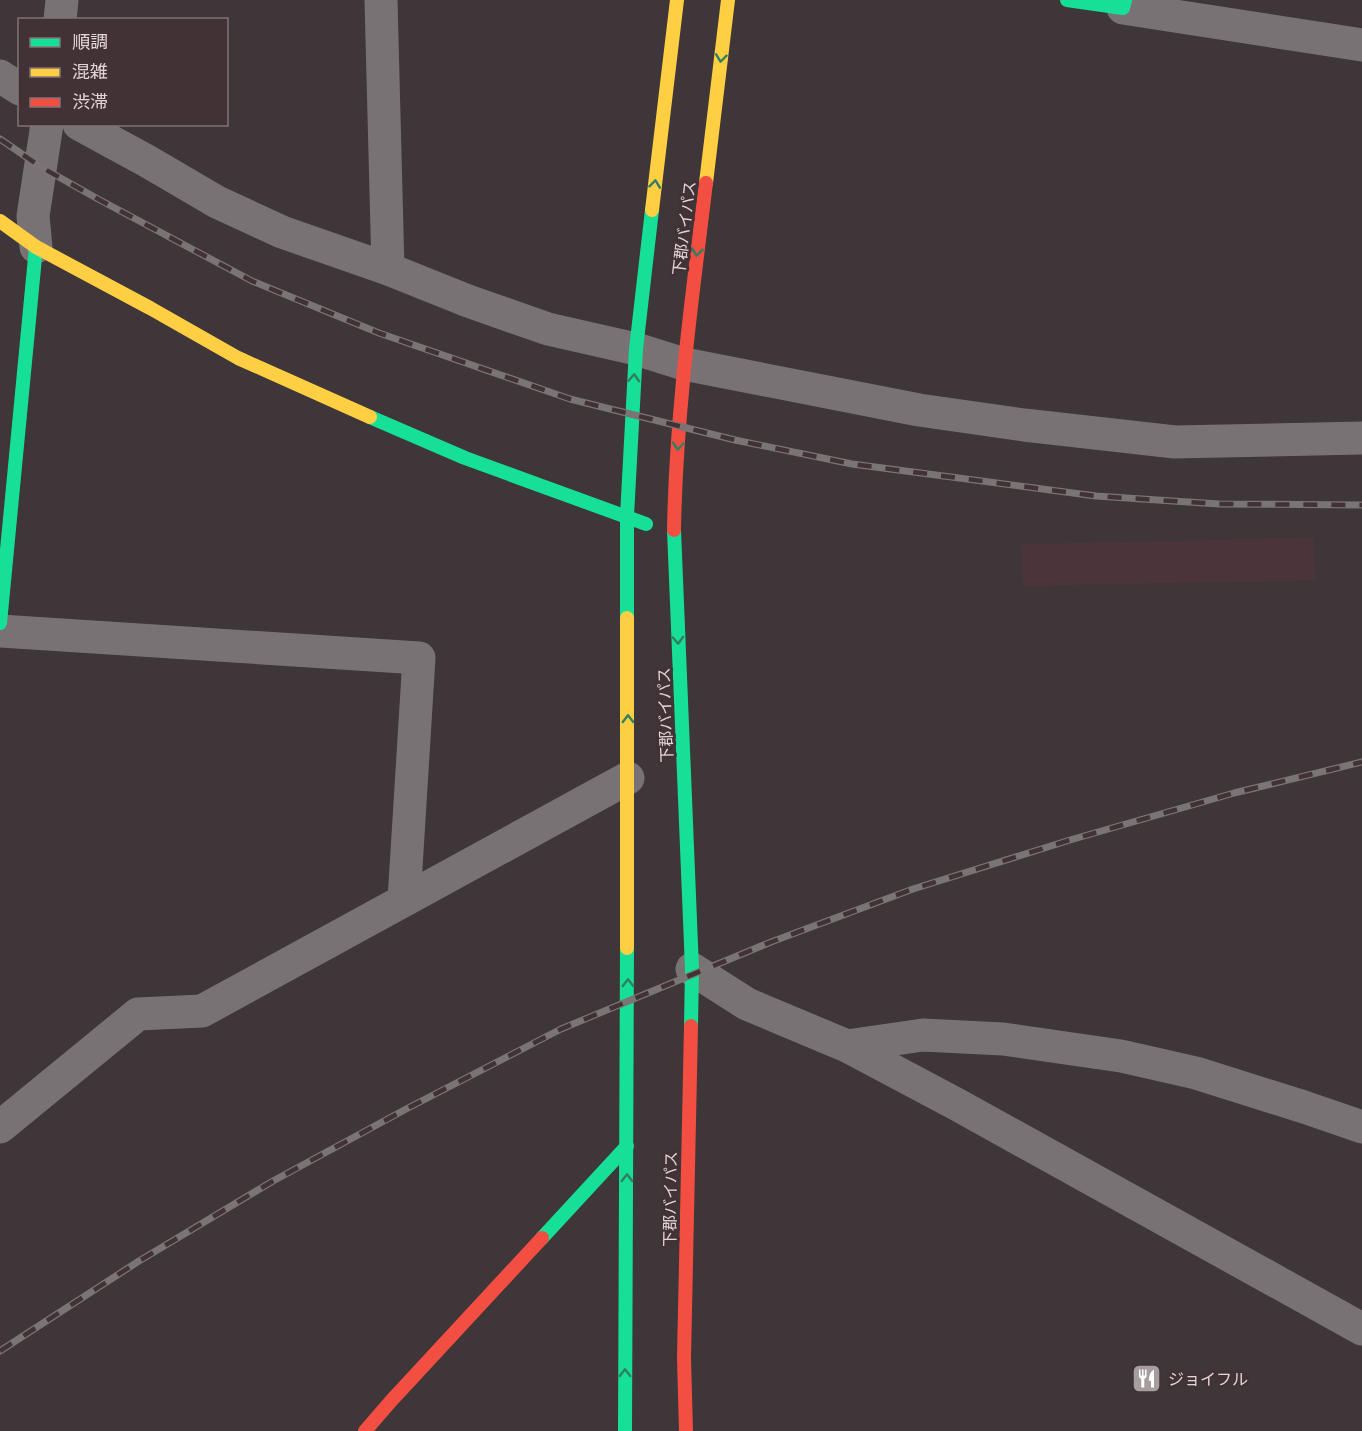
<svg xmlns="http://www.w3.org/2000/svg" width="1362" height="1431" font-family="Manrope,'Noto Sans JP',sans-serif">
	<rect width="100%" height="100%" fill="#3e3638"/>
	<path fill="#4b353b" d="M1314,538L1315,580L1023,586L1021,544Z"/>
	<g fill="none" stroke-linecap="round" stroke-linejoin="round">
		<path stroke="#797274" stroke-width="33" d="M381,0L388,269
			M1123,8L1362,45
			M60,20L62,0
			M0,76L20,89
			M79,124L147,161L217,202L282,232L388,269L468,301L548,329L636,349L684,364L919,410L1024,425L1175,442L1362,438
			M36,247L33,216L47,124
			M0,631L419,658L404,900
			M692,969L747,1004L847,1046L958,1105L1362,1329
			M847,1046L923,1035L1003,1039L1121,1056L1196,1073L1304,1107L1362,1127
			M0,1127L138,1014L202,1011L628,778"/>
		<path stroke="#16e098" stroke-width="14" d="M1067,0L1123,8L1125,0
			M370,417L465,458L646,524
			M674,530L692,969L691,1026
			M627,618V516L636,349L652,210
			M0,623L36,247
			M542,1238L627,1146
			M625,1431L627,948"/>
		<path stroke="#ffcf43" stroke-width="14" d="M706,183L728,0
			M652,210L677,0
			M0,221L36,247L150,308L238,358L370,417
			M627,948V618"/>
		<path stroke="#f24e42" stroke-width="14" d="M674,530C676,413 692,298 706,183
			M365,1431L391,1401L542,1238
			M686,1431L684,1358L691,1026"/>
		<defs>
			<path id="rail" d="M0,139L41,167L98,199L252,281L379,333L570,399L735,440L852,464L1096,496L1219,504L1362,505
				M0,1351L139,1261L273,1181L408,1108L561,1029L771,942L913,889L1070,840L1234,793L1362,762"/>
		</defs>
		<use href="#rail" stroke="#7a7475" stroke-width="7"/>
		<use href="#rail" stroke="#423236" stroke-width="4.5" stroke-dasharray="14" stroke-linecap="butt"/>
	</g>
	<defs><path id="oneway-chevron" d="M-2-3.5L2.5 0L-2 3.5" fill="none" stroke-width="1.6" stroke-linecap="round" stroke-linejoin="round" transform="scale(1.5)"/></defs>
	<g stroke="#2e8062">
		<use href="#oneway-chevron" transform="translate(721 58) rotate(97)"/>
		<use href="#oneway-chevron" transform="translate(655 184) rotate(-83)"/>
		<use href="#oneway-chevron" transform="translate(697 252) rotate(97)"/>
		<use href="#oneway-chevron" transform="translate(634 378) rotate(-87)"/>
		<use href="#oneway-chevron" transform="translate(678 446) rotate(95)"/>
		<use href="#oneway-chevron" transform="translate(678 640) rotate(88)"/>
		<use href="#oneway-chevron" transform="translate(628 719) rotate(-90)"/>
		<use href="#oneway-chevron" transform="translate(628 983) rotate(-90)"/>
		<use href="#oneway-chevron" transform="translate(627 1178) rotate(-89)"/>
		<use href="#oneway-chevron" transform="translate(625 1373) rotate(-90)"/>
	</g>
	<defs>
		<symbol id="restaurant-square" viewBox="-11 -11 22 22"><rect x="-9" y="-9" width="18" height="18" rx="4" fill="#a79d9f" stroke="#423236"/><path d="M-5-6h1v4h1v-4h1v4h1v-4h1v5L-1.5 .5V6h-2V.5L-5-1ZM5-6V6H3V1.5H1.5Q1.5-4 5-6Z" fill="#fff"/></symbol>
	</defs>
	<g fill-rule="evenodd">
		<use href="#restaurant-square" x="1130" y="1362" width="33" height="33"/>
	</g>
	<g text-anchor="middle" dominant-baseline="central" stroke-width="6" stroke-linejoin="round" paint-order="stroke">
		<g font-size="16" fill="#e0d5d7" stroke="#423236">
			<text transform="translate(684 228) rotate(-83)">下郡バイパス</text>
			<text transform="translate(665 715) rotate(-92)">下郡バイパス</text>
			<text transform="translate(670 1199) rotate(-89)">下郡バイパス</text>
		</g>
		<g font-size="16" fill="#e0d5d7" stroke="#423236" text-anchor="start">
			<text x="1168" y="1379">ジョイフル</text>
		</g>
	</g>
	<rect x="18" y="18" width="210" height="108" fill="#423236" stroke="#817376" stroke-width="1.5"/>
	<rect x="30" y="38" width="30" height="9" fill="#16e098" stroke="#817376" stroke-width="1.5"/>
	<text x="72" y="48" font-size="18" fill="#e0d5d7">順調</text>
	<rect x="30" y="68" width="30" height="9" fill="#ffcf43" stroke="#817376" stroke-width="1.5"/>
	<text x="72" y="78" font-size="18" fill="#e0d5d7">混雑</text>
	<rect x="30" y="98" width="30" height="9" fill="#f24e42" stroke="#817376" stroke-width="1.5"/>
	<text x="72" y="108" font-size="18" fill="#e0d5d7">渋滞</text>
</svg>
